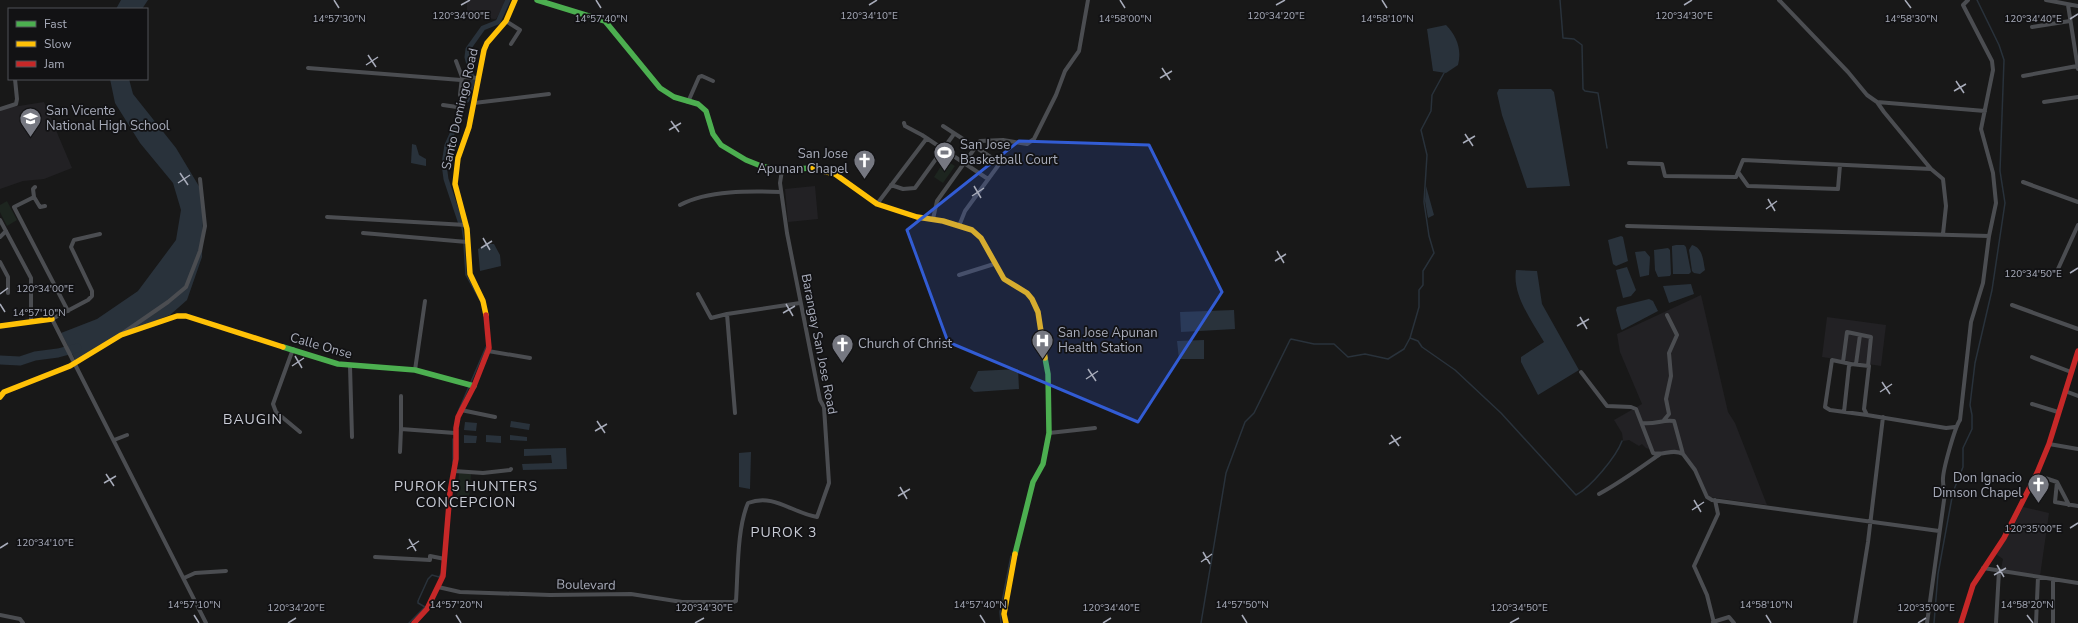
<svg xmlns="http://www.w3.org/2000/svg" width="2078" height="623" font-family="'Nunito Sans',sans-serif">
	<rect width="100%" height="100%" fill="#181818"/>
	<path fill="#222124" d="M467,0H506V2L496,19L467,18Z
		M44,102L72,168L44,179L23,181L0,189V109Z
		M815,186L818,219L788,222L785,189Z
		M1701,295L1728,412L1735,423L1767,505L1709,497L1701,480L1680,451L1675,450L1658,452L1646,448L1642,444L1639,446L1629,440L1623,441L1622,433L1614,420L1642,404L1620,352L1617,334Z
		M1827,317L1886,325L1881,366L1822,357Z
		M2023,507L2049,513L2040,576L2001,569L2003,559L1996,554L2007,538Z"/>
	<path fill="#1d251f" d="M945,160L955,166L943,183L934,177Z
		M7,201L17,220L7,226L0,212V205Z
		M459,473L471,474L469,498L457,497Z"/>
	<path fill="#29323b" d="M121,0H148L142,9H116Z
		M1446,25C1457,36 1462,50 1458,65L1446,73L1433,71L1427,29Z
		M110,79H129L133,94L176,148L200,188L203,215L202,257L187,300L170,315L147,324L76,361L61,333L97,319L138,291L176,240L181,210L173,183L140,143L115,103Z
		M1499,89H1551L1554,92L1570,186L1527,188L1502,115L1497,93Z
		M412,144L416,145L419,155L426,159V166L411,163Z
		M1426,186L1434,215L1428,218L1425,201Z
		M1621,236L1623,237L1628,261L1616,266L1613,264L1608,240Z
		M489,244H494L500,255L501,266L480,271L478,249Z
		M1676,245H1684L1686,247L1691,272L1689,274H1673L1672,249V246Z
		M1692,245C1703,248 1703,260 1705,270L1700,274L1694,273L1692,271L1689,250Z
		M1668,248L1670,250L1671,274L1670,276L1658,277L1655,270L1654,250Z
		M1645,251L1650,257L1649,275L1640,277L1635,252Z
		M1627,267L1636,290L1631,296L1623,298L1616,270Z
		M1516,270L1537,271L1542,304L1579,370L1538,395L1521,362V357L1544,342C1532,321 1512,295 1516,270Z
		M1691,284L1694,294L1669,303L1663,286Z
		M1649,299L1653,301L1658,311L1622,330L1621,329L1616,310L1617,307Z
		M1234,310L1235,329L1181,332L1180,312Z
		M1204,340V359H1179L1177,341Z
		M1018,369L1019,389L974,392L970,388L978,371Z
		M511,421L530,424L529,430L510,427Z
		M465,422L477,423L476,431L464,430Z
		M464,435L477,436L476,443H464Z
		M486,435L501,436V443L486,442Z
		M510,435L527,437V441L510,440Z
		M566,448L567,469L523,470L522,464L552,463L551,455L524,456V449Z
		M751,452L750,489L739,487V453Z"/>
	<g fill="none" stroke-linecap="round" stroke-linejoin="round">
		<path stroke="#29323b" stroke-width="1.5" d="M1560,0L1563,38L1574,39L1582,45L1583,89L1585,91L1598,93L1607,148
			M1444,73L1432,95L1431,111L1421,130L1427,155L1424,202L1429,236L1434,253L1423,271V285L1419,290V307L1410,338L1418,341L1422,347L1455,370L1501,413L1576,495C1591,487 1616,457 1622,441
			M462,227L464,240
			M464,244L466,275L481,302
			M458,412L486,347
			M453,463V439
			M409,623L425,607L418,603V601L428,579L432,575L439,577L441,574
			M1001,623L1000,612L1011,556
			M1201,623L1226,473L1245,422L1254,413L1290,340L1291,339L1314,344H1334L1348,357L1365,354L1388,359L1404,349L1410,338
			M1934,623L1938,574L1953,492L1963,467V448L1972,429V415L1970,405L1975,363L1992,290L2005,203L2000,171L2004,60L1999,45L1977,0"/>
		<path stroke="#29323b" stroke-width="5" d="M461,224L446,179L444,164L447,145L456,125L462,104L467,100L473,80L467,57L468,49L483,28L498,22L508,0"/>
		<path stroke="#29323b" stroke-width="9" d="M0,360L20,361L35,356L58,353L77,348"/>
		<path stroke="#4b4d51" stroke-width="4" d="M1779,0L1848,72L1867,95L1877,102L1884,112L1931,169L1943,179L1946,206L1943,234
			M2046,0L2078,6
			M2068,5L2078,69
			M506,21L520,30L511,44
			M2032,27L2070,21
			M456,61L462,77
			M308,68L461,80
			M2023,76L2077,66
			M688,102L699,77L702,76L713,81
			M1877,102L1985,111
			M2044,102L2078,97
			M474,103L549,94
			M443,105L457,107L462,100L460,95L462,77L479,78
			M0,109L16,104L17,99L15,79
			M904,123L905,126L922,135L988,179
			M943,126L1000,163L965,211L959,226
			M1629,163L1662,164L1665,176L1736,177L1743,160L1931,169
			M1738,172L1748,186L1838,189L1840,165
			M2023,182L2078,202
			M891,185L903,189L915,188L954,134
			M34,197L33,189L35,187
			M877,204L927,138
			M680,205C708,190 751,191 781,192
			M45,206L40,207L34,197L14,207L68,311
			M327,217L466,225
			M933,219L937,201L980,141L1003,140L1027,144L1034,139L1056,95L1065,71L1079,51L1088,0
			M0,220L31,278V322
			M1627,226L1989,236
			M363,233L467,242
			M100,234L74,240L71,247L92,291V296L88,300L52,319L206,623
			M0,237L6,231
			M0,262L8,277V293
			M2058,269L2078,225
			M959,275L994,264
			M698,294L711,318L727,314L800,303
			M2012,305L2078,329
			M727,314L735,413
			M123,333L168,302L186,287L200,251L205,226L200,179
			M293,349L273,404L276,412L300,432
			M488,351L530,358
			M2032,357L2071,372
			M1843,362L1847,332L1871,337L1868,366
			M1851,364L1832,360L1825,407L1830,410L1867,415
			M1856,364L1860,335
			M350,366L352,437
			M415,370L425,301
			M1581,372L1607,406L1631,407L1636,409L1653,453C1663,456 1673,448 1683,454
			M2065,391L2078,396
			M401,396V429L455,433
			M2032,404L2058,412
			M461,410L495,417
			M1844,412L1849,366L1851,364L1869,366L1864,409L1867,415L1946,428L1955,427
			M1664,420L1669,414L1666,399L1671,376L1669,353L1677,335L1667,315
			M1642,423C1655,425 1663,419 1674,421L1683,454L1695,470L1707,497L1712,500L1939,531
			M1049,433L1095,428
			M114,440L127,435
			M2049,444L2078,449
			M400,452L401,429
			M454,471L483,473L510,470L511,469
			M2036,475L2057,482L2055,502L2078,506
			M2057,482L2069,505
			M1599,494C1621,482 1640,468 1660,454
			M375,557L430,560V556L445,559
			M1983,568L2078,583
			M184,578L195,573L226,571
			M438,587L460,592L550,595L631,594L682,602H733L736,601C738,572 737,528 748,503C774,493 792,513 817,517L829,483L824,407L820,400L787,233L780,183L782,170
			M0,615L20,619L23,623
			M1713,622L1729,617L1734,623
			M1714,623L1707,595L1694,566L1718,514L1715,500
			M1855,623L1868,542L1883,417
			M1927,623L1945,493C1944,489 1943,485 1943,481C1942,472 1955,427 1960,420L1971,322L1983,283L1989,236L1996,203L1993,173L1981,129L1993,70L1992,61L1963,5L1968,0
			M1996,623L1999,571
			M2036,623L2038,577
			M2053,623V579"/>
		<path stroke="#4caf50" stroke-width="5.5" d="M537,0L605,21L660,88L674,97L698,104L706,111L713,134L721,145L746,160L761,166L782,170L811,168
			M283,347L338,364L415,370L474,386
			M1015,554L1033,482L1043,464L1049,433L1048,374L1045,358"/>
		<path stroke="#ffc107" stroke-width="5.5" d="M811,168L835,174L877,204L917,217L943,221L972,230L981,238L1004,279L1027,293L1032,299L1038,312L1045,358
			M486,315L483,301L470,274L467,229L455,184L458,158L469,127L484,50L487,43L506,21L515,0
			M0,326L52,319
			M0,397L4,392L70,366L121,335L177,316H186L283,347
			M1006,623L1004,614L1015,554"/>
		<path stroke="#c62828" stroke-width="5.5" d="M414,623L427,609L443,576L450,492L456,459V428L458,417L474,386L489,348L486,315
			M1961,623L1973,585L2004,538L2037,473L2049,444L2078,351"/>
	</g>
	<path fill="#325cd4" fill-opacity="0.2" stroke="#325cd4" stroke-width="3" stroke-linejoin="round" d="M1019,141L1149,145L1222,292L1138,422L948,342L907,230Z"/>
	<path fill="none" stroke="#a8acba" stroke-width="1.5" d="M334,0L339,8M596,0L601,8M1120,0L1125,8M1382,0L1387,8M1905,0L1911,8M461,5L470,0M869,5L877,0M1276,5L1285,0M1684,5L1692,0M2070,19L2078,14M368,55L376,67M366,65L378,57M1162,68L1170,80M1160,78L1172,71M1956,81L1964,93M1954,91L1966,84M671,121L679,132M669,130L681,123M1465,134L1473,146M1463,143L1475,136M180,173L188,185M178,183L190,175M974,186L981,198M972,196L984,188M1768,199L1775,211M1766,209L1777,201M483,238L490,250M481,248L492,241M1277,251L1284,263M1275,261L1286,254M2070,273L2078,268M0,294L8,288M0,304L5,312M786,304L793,316M783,313L795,306M1580,317L1587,329M1577,326L1589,319M295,356L302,368M292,366L304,358M1088,369L1096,381M1086,379L1098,371M1882,382L1890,394M1880,392L1892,384M597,421L605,433M595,431L607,424M1391,435L1399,446M1389,444L1401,437M106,474L114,486M104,483L116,476M900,487L907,499M898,496L910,489M1694,500L1701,512M1692,510L1704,502M2070,528L2078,523M409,539L416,551M0,548L8,543M407,549L419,541M1203,552L1210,564M1201,562L1212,554M1997,565L2004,577M1994,575L2006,568M194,615L199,623M456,615L461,623M980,615L985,623M1242,615L1247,623M1766,615L1771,623M2027,615L2033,623M288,623L296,618M695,623L704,618M1103,623L1111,618M1510,623L1519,618M1918,623L1926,618"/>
	<defs>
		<symbol id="school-pin" viewBox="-11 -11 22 30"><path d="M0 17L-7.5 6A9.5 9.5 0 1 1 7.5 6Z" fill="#767881" stroke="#121214"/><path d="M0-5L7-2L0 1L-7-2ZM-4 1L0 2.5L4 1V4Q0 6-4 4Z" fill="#fff"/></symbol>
		<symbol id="stadium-pin" viewBox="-11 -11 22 30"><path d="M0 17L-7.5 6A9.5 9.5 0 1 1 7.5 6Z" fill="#767881" stroke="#121214"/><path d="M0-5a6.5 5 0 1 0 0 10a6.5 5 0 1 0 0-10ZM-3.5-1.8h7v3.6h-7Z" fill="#fff"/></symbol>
		<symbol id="church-pin" viewBox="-11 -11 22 30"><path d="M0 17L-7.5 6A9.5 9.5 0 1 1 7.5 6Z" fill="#767881" stroke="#121214"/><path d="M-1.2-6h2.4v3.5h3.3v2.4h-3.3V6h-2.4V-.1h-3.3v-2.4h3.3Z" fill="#fff"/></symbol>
		<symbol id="hospital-pin" viewBox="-11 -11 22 30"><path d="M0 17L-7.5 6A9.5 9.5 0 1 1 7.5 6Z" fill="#767881" stroke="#121214"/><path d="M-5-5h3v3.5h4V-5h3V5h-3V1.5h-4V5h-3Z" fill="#fff"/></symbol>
	</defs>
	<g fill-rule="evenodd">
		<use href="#school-pin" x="18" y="106" width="25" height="34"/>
		<use href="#stadium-pin" x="932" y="140" width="25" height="34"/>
		<use href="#church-pin" x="852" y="148" width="25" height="34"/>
		<use href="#hospital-pin" x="1030" y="328" width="25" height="34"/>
		<use href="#church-pin" x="830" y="332" width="25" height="34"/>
		<use href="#church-pin" x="2026" y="472" width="25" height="34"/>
	</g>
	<g text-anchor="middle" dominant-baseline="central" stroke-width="3.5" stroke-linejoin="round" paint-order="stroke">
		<g font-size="13" fill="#a8acba" stroke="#121214">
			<text transform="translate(460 109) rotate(-77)">Santo Domingo Road</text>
			<text transform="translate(819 344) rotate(79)">Barangay San Jose Road</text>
			<text transform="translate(321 346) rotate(16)">Calle Onse</text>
			<text transform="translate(586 585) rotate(1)">Boulevard</text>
		</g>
		<g font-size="13" fill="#a8acba" stroke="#121214" text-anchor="start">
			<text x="46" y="111">San Vicente<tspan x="46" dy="15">National High School</tspan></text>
			<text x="960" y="145">San Jose<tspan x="960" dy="15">Basketball Court</tspan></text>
			<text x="848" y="154" text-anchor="end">San Jose<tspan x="848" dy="15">Apunan Chapel</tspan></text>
			<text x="1058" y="333">San Jose Apunan<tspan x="1058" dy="15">Health Station</tspan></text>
			<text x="858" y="344">Church of Christ</text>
			<text x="2022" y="478" text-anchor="end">Don Ignacio<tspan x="2022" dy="15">Dimson Chapel</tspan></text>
		</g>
		<g font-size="14" letter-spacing="1" fill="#c9ccd6" stroke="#121214">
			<text x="253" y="419">BAUGIN</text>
			<text x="466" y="486">PUROK 5 HUNTERS<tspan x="466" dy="16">CONCEPCION</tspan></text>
			<text x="784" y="532">PUROK 3</text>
		</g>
	</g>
	<g font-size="10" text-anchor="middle" fill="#a8acba" stroke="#121214" stroke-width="3.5" stroke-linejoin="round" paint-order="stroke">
		<text x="461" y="19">120°34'00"E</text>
		<text x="869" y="19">120°34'10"E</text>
		<text x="1276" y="19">120°34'20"E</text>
		<text x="1684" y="19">120°34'30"E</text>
		<text x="1125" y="22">14°58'00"N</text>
		<text x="1911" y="22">14°58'30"N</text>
		<text x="339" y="22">14°57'30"N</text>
		<text x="601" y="22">14°57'40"N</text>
		<text x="1387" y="22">14°58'10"N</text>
		<text x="2033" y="22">120°34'40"E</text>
		<text x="2033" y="277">120°34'50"E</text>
		<text x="45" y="292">120°34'00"E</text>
		<text x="39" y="316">14°57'10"N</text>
		<text x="2033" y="532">120°35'00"E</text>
		<text x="45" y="546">120°34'10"E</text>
		<text x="194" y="608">14°57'10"N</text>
		<text x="456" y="608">14°57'20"N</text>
		<text x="980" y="608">14°57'40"N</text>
		<text x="1242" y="608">14°57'50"N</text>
		<text x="1766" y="608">14°58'10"N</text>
		<text x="2027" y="608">14°58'20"N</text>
		<text x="296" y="611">120°34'20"E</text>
		<text x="704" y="611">120°34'30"E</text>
		<text x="1111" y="611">120°34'40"E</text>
		<text x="1519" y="611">120°34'50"E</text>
		<text x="1926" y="611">120°35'00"E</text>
	</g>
	<rect x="8" y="8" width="140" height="72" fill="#121214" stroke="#4e5056"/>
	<rect x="16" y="21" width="20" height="6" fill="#4caf50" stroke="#4e5056"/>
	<text x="44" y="28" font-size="12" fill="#a8acba">Fast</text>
	<rect x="16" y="41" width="20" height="6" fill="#ffc107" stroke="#4e5056"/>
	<text x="44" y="48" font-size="12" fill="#a8acba">Slow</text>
	<rect x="16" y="61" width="20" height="6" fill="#c62828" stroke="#4e5056"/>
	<text x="44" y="68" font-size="12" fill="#a8acba">Jam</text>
</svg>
